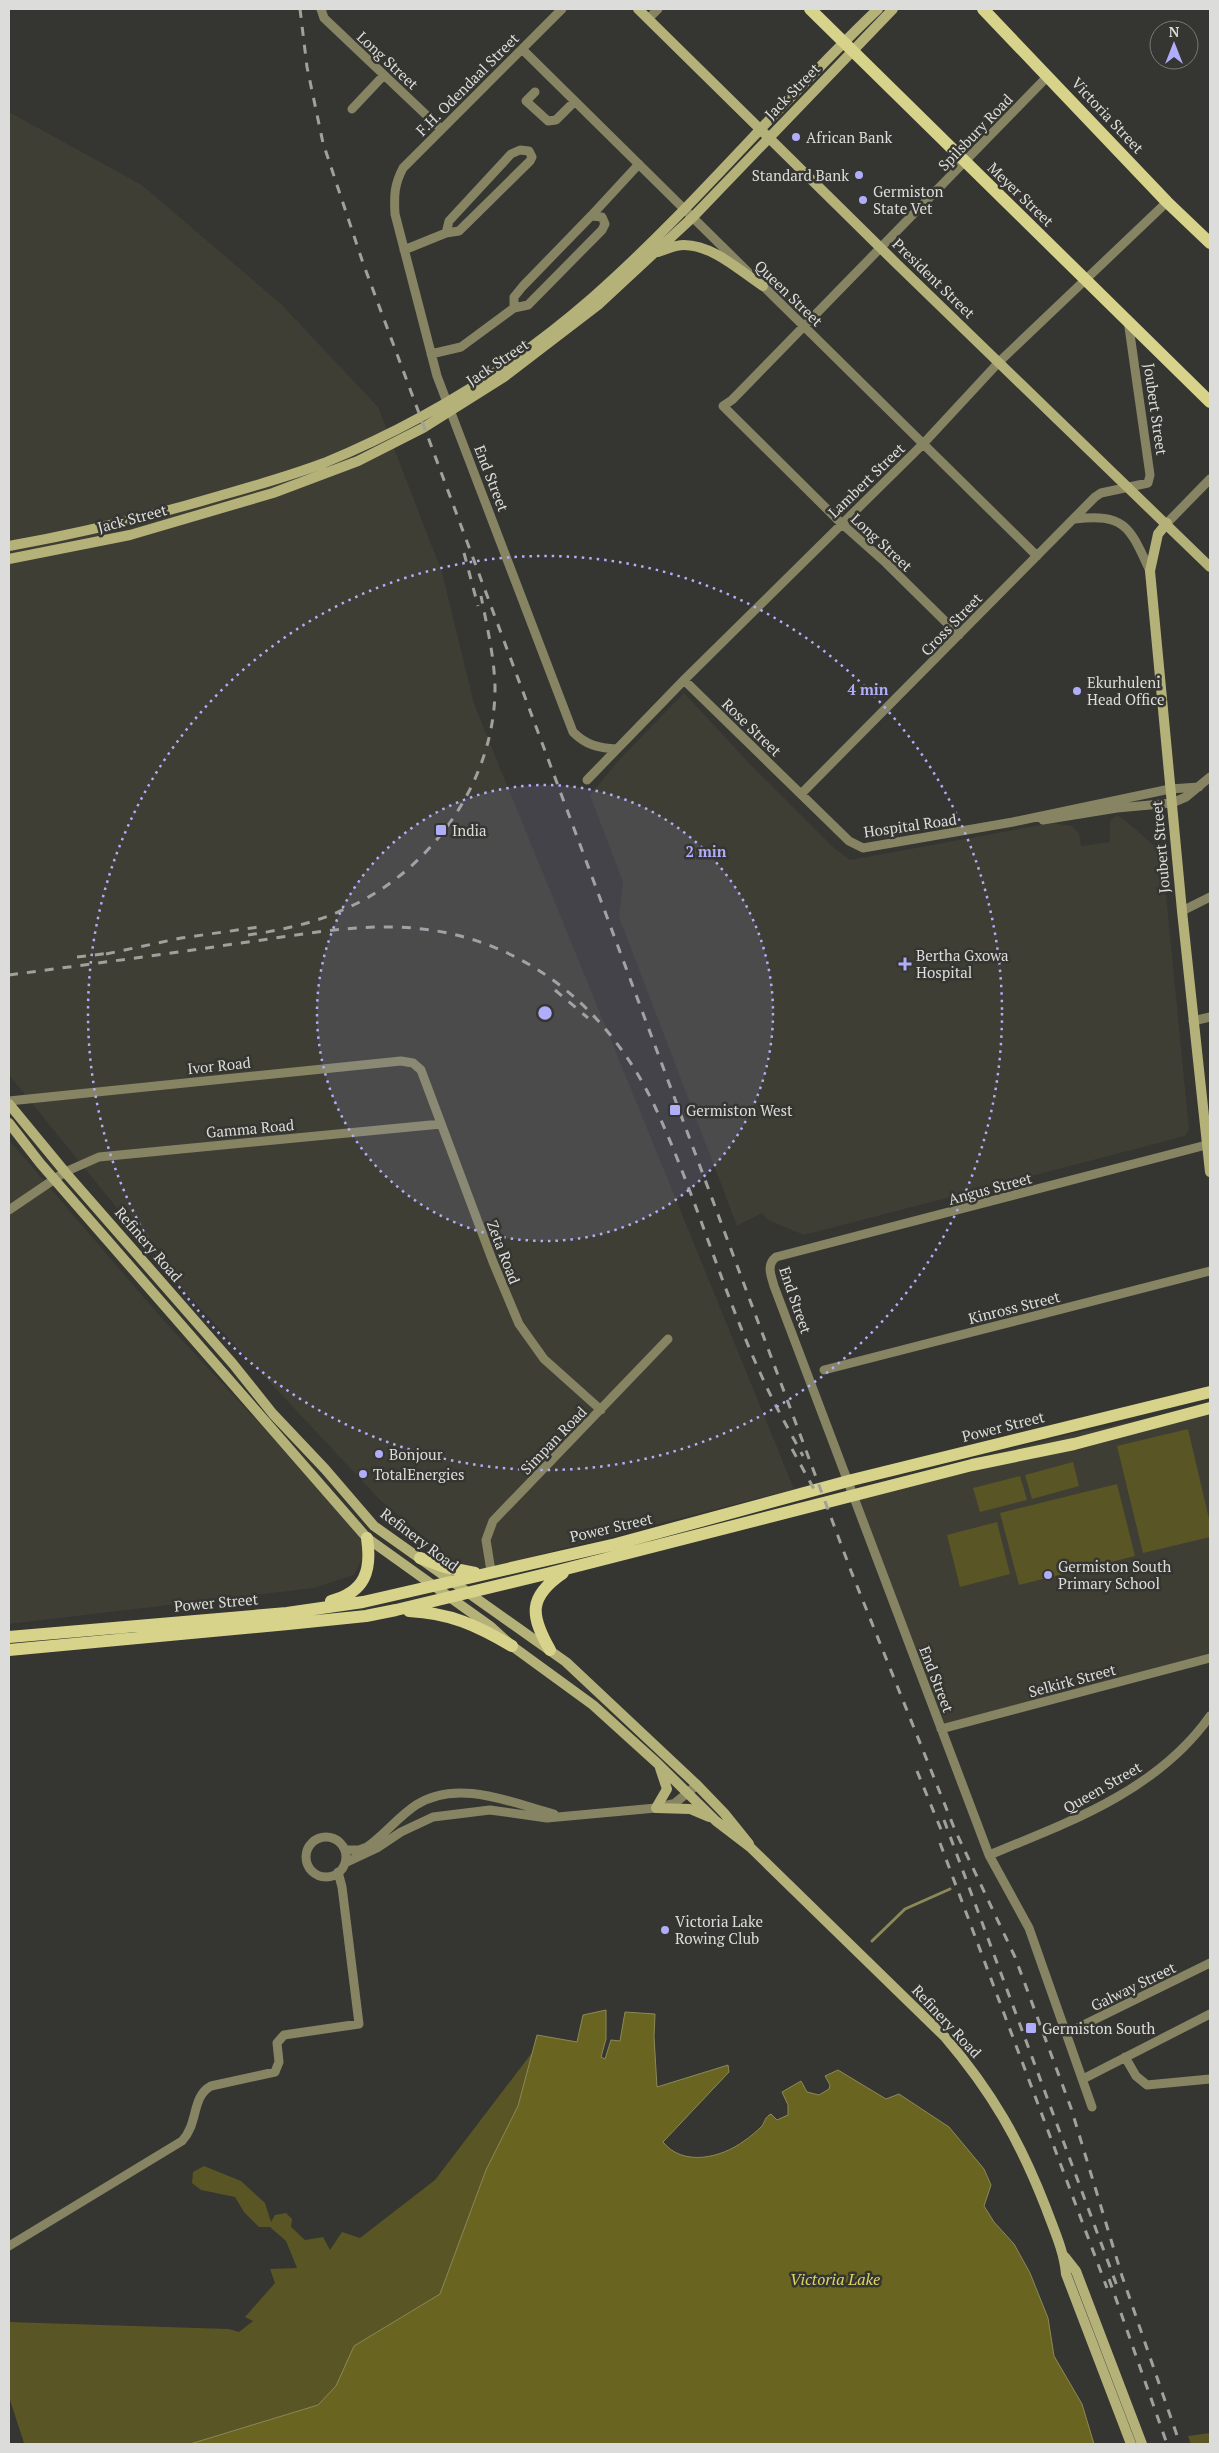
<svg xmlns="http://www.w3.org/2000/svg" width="1219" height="2453" font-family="'PT Serif',serif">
	<rect width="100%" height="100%" fill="#353531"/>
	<path fill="#3f3e34" d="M9,112L142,185L281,304L378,407L442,572L474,704L794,1489L468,1573L381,1501L186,1293L9,1075Z
		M684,693L749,763L834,848L850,860L1052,823L1072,826L1079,833L1081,846L1110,842V821L1117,815L1132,826L1162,853L1189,1130L1185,1136L804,1235L768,1220L762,1213L737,1226L619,917L623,882L590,795L619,760Z
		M9,1140L158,1314L347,1518L363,1542L362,1559L354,1575L314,1588L9,1624Z
		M1210,1405V1661L943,1730L853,1489L1072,1434Z"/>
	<path fill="#595525" d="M1188,1429L1210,1523V1537L1143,1553L1117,1446Z
		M1073,1462L1079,1486L1032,1499L1025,1475Z
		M1020,1476L1027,1500L980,1512L973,1488Z
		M1117,1484L1135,1556L1019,1585L1000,1513Z
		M997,1522L1010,1574L960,1587L947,1535Z
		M534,2050L518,2106L486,2170L440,2294L354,2346L336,2387L318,2405L190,2444H18L24,2443L9,2397V2322L229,2329L239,2332L253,2321L245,2317L275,2283L270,2269L297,2268L286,2241L270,2227H259L244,2212L235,2197L201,2190L192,2183L193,2172L204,2166L241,2181L265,2203L271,2222L275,2215L286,2213L292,2219L291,2227L305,2240L323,2237L330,2250L342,2232L360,2238L435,2180Z
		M1210,2433V2444H1191L1188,2436Z"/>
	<path fill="#696521" stroke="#8c8958" d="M606,2010V2039L601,2057L605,2059L611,2040L620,2041L625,2012L655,2014L654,2037L657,2087L728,2065L729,2072L663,2142C683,2167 721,2158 744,2141C750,2137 757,2131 762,2126C765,2121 765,2117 771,2114L777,2120L788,2115V2105L782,2092L801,2081L807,2092L819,2095L829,2089L830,2085L825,2076L838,2070L886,2099L899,2094L949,2127L984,2169L991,2185L984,2206L994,2222L1014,2244L1030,2273L1048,2318L1054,2356L1082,2404L1094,2444H190L318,2405L336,2386L354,2346L440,2294L486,2170L518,2106L537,2035L577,2042L583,2015Z"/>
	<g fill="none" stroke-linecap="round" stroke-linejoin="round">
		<path stroke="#8c8958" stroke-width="3" d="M872,1941L905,1909L950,1889"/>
		<path stroke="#868462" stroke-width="9" d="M321,9L324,18L441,129
			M562,9L403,168C394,185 394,196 395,214L437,376L573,732C586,745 598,748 617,749
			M648,19L658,9
			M522,49L748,272
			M535,92L526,101L548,121L556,120L575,101
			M352,109L384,75
			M591,216L639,164
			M404,250L446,233L459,231L530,161L532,157L529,151L520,150L511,154L449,221L446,233
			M759,282L1037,556
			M431,354L461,347L514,308L528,305L602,230L605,224L602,217L591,216L523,286L514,297V308
			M1075,519C1126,513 1130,528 1150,571
			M1167,523L1210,479
			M959,635L886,563L841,523L723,406L732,400L1048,76
			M684,680L849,841L863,848L1013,822L1170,789L1199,787
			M587,780L684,680L923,444L999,362L1167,202
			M801,794L1095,497L1101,493L1148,483L1150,475L1128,320
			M1043,820L1117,808L1172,803L1186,797L1210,777
			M1182,911L1210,897
			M1193,1021L1210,1017
			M9,1101L401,1061L413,1063L421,1070L493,1262L519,1324L544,1359L601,1410
			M9,1210L65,1172L99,1157L441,1124
			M824,1370L1210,1271
			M491,1571L486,1540L493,1521L668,1339
			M941,1729L1210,1658
			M306 1857a20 20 0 1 1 40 0a20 20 0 1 1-40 0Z
			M345,1850H359L367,1847C384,1835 398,1817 416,1805C458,1778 512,1803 554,1814
			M989,1855C1070,1822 1158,1790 1210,1716
			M345,1863L377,1848L401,1832L433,1817L490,1810L547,1818L656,1808L675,1803L697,1785
			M1067,2033L1210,1963
			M1125,2057L1136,2076L1147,2085L1210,2079
			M1083,2079L1210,2014
			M1092,2107L1029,1928L989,1855L774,1286C771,1275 766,1265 776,1257L1210,1144
			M9,2246L182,2141C199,2123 191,2097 211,2086L275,2072L279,2062L277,2043L284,2035L359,2024L342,1887L338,1872"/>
		<path stroke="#b4b179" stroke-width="10" d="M638,9L899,266L1210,567
			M658,252C667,249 675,245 684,245C713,245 740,271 763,286
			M1167,523L1158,534L1150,571L1182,911L1210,1172
			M9,546C82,533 148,517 219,496C254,486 290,476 324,463C421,423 513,367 592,298C694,208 780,102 878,9
			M9,559L130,535L273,493L358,461L423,428L504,377L598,305L693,217L893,9
			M9,1104L65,1172L233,1364L273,1414L325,1469L374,1526L566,1662L697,1785L724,1813L749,1844
			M9,1123L40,1163L367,1538L490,1626L512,1646L593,1705L657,1763L716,1821L750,1847L945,2037C992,2092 1020,2141 1046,2208C1054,2230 1064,2251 1066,2274L1131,2444
			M656,1808L690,1809L709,1817
			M656,1808L667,1789L660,1768
			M1065,2257L1076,2271L1142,2444"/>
		<path stroke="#d7d38a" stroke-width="12" d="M810,9L1210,402
			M983,9L1167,202L1210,243
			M420,1558L445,1567L475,1573
			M331,1601C365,1592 372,1571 367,1538
			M409,1611C450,1613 476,1625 512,1646
			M9,1637L287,1613L363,1602L616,1544L852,1480L1210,1392
			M9,1650L288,1624L366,1616L396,1610L550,1573L972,1465L1074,1444L1210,1408
			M550,1650C530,1615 528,1597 563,1573"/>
		<path stroke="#a0a09d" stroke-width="3" stroke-dasharray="9 9" stroke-linecap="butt" d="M300,9L307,67L323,143L363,263L851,1571L955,1830L1015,1957L1071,2108L1122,2276L1180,2444
			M464,553L478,606
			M248,935C282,930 316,923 347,908C431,871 496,780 495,686C494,656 487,626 481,596
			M106,954L181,938L259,927
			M77,957L111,953
			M9,975C84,965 159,955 234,944C287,937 340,926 393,927C514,929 607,1003 656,1109C696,1196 722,1290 762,1377C774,1404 789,1430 803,1456
			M555,990L588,1018
			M792,1449L815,1491
			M917,1771L942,1832
			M944,1820L1117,2286
			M940,1843L1107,2288
			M1109,2279L1167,2444"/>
	</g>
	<circle cx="545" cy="1013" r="228" fill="#b0adfa" fill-opacity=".12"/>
	<g fill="none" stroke="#b0adfa" stroke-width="2.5" stroke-dasharray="2.5 5">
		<circle cx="545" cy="1013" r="228"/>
		<circle cx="545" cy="1013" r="457"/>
	</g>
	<g fill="#b0adfa" stroke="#353531" stroke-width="2">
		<circle cx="796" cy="137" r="5"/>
		<circle cx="859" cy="175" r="5"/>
		<circle cx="863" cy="200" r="5"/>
		<circle cx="1077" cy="691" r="5"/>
		<rect x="435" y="824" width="12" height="12" rx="2.5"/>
		<path d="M902.5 956.5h5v5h5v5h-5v5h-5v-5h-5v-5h5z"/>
		<rect x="669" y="1104" width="12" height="12" rx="2.5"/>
		<circle cx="379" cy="1454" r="5"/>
		<circle cx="363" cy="1474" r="5"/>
		<circle cx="1048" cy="1575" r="5"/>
		<circle cx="665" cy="1930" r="5"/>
		<rect x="1025" y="2022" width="12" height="12" rx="2.5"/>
	</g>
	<g text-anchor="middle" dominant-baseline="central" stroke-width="5" stroke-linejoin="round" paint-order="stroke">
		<g font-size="15" fill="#dcdcda" stroke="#353531">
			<text transform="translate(388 60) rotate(43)">Long Street</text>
			<text transform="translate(467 84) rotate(-45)">F.H. Odendaal Street</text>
			<text transform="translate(792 91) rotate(-46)">Jack Street</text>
			<text transform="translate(1108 115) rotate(47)">Victoria Street</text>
			<text transform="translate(975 132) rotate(-46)">Spilsbury Road</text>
			<text transform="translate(1021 194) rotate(44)">Meyer Street</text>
			<text transform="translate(934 278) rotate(44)">President Street</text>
			<text transform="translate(789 293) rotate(44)">Queen Street</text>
			<text transform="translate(497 362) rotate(-34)">Jack Street</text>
			<text transform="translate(1156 409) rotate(82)">Joubert Street</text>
			<text transform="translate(492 478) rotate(69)">End Street</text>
			<text transform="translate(866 480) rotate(-44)">Lambert Street</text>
			<text transform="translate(132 518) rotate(-15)">Jack Street</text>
			<text transform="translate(882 542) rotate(43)">Long Street</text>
			<text transform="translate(951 624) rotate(-46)">Cross Street</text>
			<text transform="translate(752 727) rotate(44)">Rose Street</text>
			<text transform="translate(910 825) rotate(-8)">Hospital Road</text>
			<text transform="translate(1160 847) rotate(-95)">Joubert Street</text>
			<text transform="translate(219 1065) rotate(-6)">Ivor Road</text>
			<text transform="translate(250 1128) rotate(-5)">Gamma Road</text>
			<text transform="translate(990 1188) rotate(-15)">Angus Street</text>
			<text transform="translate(149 1244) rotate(49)">Refinery Road</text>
			<text transform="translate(504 1252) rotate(69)">Zeta Road</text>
			<text transform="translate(796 1300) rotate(71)">End Street</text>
			<text transform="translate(1014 1307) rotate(-14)">Kinross Street</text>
			<text transform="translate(1003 1426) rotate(-14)">Power Street</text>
			<text transform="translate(553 1440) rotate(-46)">Simpan Road</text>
			<text transform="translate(611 1527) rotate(-13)">Power Street</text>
			<text transform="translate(420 1539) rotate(37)">Refinery Road</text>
			<text transform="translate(216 1602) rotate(-5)">Power Street</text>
			<text transform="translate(937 1679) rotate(69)">End Street</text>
			<text transform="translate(1072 1680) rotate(-15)">Selkirk Street</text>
			<text transform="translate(1102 1787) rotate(-30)">Queen Street</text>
			<text transform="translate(1133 1986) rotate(-26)">Galway Street</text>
			<text transform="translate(947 2021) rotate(47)">Refinery Road</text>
		</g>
		<g font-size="15" fill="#dcdcda" stroke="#353531" text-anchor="start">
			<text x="806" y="137">African Bank</text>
			<text x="849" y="175" text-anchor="end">Standard Bank</text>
			<text x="873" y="191">Germiston<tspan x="873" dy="17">State Vet</tspan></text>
			<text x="1087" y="682">Ekurhuleni<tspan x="1087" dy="17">Head Office</tspan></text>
			<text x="452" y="830">India</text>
			<text x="916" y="955">Bertha Gxowa<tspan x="916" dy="17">Hospital</tspan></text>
			<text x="686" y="1110">Germiston West</text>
			<text x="389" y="1454">Bonjour</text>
			<text x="373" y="1474">TotalEnergies</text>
			<text x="1058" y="1566">Germiston South<tspan x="1058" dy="17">Primary School</tspan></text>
			<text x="675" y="1921">Victoria Lake<tspan x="675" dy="17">Rowing Club</tspan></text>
			<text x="1042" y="2028">Germiston South</text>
		</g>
		<g font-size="16" font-style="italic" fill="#ddd55f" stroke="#353531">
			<text x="835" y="2279">Victoria Lake</text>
		</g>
	</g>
	<circle cx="545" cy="1013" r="8" fill="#b0adfa" stroke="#353531" stroke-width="2.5"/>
	<g font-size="15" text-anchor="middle" font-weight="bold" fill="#b0adfa" stroke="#353531" stroke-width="5" stroke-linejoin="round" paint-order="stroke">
		<text x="868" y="695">4 min</text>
		<text x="706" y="857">2 min</text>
	</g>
	<rect width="1219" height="2453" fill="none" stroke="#dcdcda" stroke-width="20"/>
	<g transform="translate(1174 45)"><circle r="24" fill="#353531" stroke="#787875"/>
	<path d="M0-4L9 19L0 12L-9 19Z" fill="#b0adfa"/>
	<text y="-8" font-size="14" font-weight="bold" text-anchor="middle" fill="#dcdcda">N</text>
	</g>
</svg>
